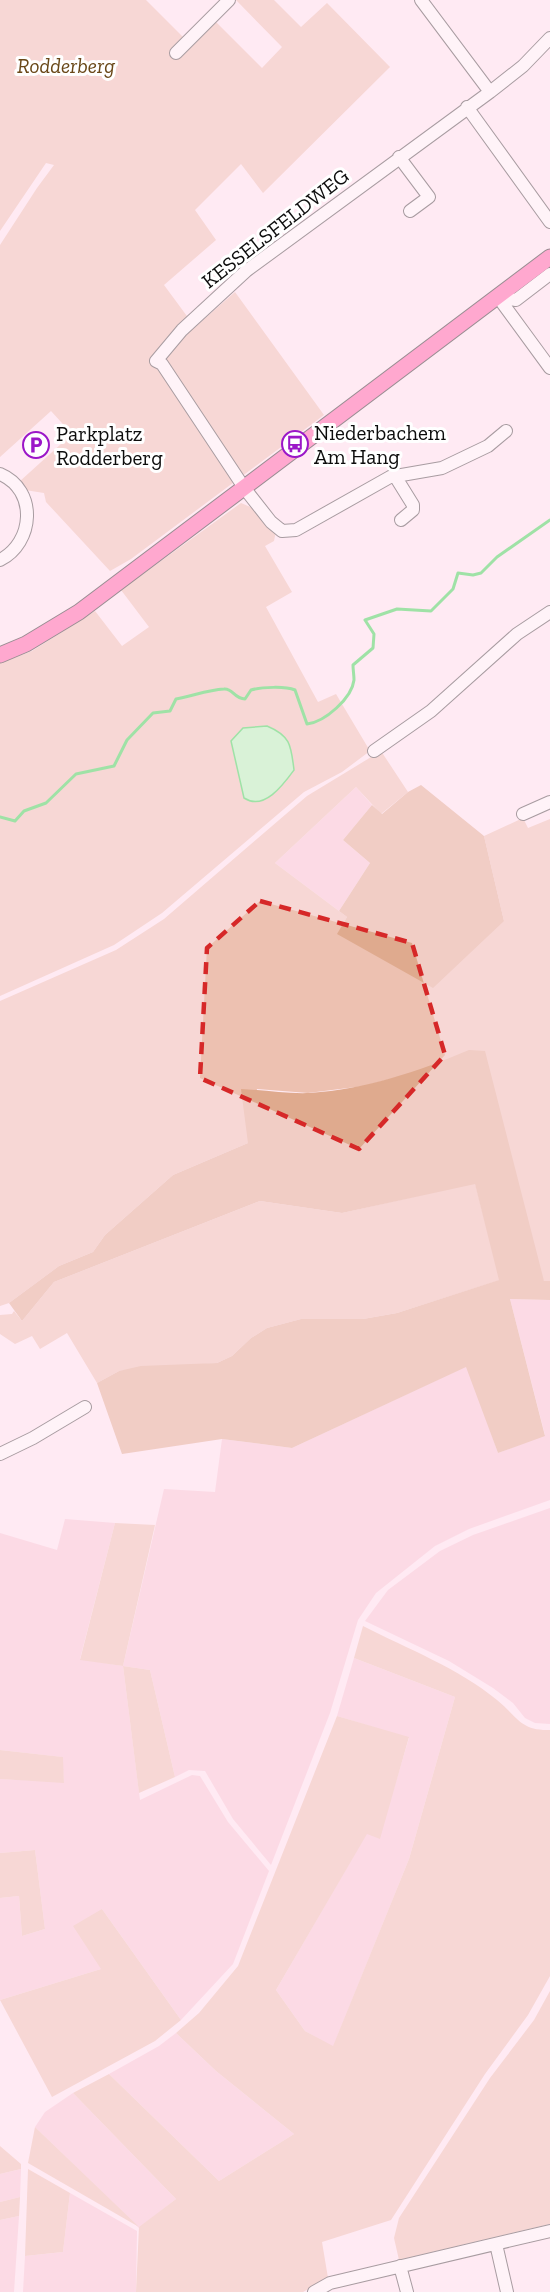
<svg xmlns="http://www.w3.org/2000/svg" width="550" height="2292" font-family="'Zilla Slab',serif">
	<rect width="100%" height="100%" fill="#ffeaf3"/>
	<path fill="#f8c8d6" d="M356,787L372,805L343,840L370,863L339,911L275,863Z
		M510,1299L550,1300V1500L469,1529L435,1546L376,1593L358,1620L330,1713L271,1865L233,1819L205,1771L189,1770L175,1777L150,1670L123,1666L140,1800L192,1775L200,1776L228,1822L269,1871L233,1964L181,2020L102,1909L101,1969L0,2000V1898L19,1896L22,1936L45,1929L35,1850L0,1853V1779L64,1782L62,1757L0,1750V1533L57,1550L65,1519L115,1523L80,1659L123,1666L164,1489L215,1492L222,1439L292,1448L467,1366L498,1453L545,1435Z
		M550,1508V1724L535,1723L525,1718L513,1703L493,1688L449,1661L365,1621L388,1590L440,1551L473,1535Z
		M354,1658L455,1697L409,1859L333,2047L305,2031L276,1990L367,1833L379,1838L409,1738L337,1716Z
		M176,2033L216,2071L294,2134L219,2181L109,2074L159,2046Z
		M73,2093L176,2199L139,2228L35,2127L45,2112Z
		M21,2169L20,2197L0,2202V2174Z
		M70,2193L137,2231L136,2292H23L25,2256L63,2252Z
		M19,2216L14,2292H0V2220Z"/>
	<path fill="#edc1b1" d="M0,0H146L191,45L215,21L262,68L282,47L236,0H274L301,27L327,3L390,67L263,193L241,164L195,210L216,240L164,285L195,327L235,292L324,415L131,559L110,571L46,502L44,493L25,490L19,482L72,434L51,411L0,457V245L37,188L54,165L46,163L0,231Z
		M241,503L255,509L276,531L274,541L265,546L292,592L266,607L318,702L336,694L370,751L342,772L304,792L162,913L114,945L0,996V663L32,651L95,611L122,646L149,627L121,590Z
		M381,751L408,792L381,814L356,787L275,863L347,917L338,934L504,921L484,836L523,818L528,828L550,819V1281H544L413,1073L364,1086L308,1093L257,1089L248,1143L173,1175L105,1235L93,1252L59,1266L9,1303L0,1306V1001L116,950L164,919L307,796Z
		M475,1183L500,1280L397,1313L363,1319H301L267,1328L251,1338L232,1356L217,1363L119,1371L97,1383L67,1333L40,1349L32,1336L15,1344L0,1334V1315L12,1314L14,1311L22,1321L54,1282L260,1201L342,1213Z
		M115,1523L155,1525L123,1666L150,1670L175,1777L139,1793L123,1666L80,1660Z
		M363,1626C408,1649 458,1668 497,1700C518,1717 520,1731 550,1730V1976L528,2015L485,2074L391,2220L322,2242L328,2278L303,2292H136L139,2227L28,2163L35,2127L139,2227L176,2199L73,2093L109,2074L219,2181L294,2134L216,2071L176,2033L199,2013L238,1966L337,1716L409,1737L380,1839L367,1834L276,1990L305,2031L333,2046L409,1859L455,1697L354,1658Z
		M0,1750L63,1757L64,1783L0,1779Z
		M35,1850L45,1929L22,1936L19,1896L0,1898V1853Z
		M102,1909L181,2020L155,2041L52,2097L0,2000L101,1969L73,1926Z
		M550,1991V2224L399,2260L394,2238L399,2218L490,2078L534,2020Z
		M0,2146L21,2164V2169L0,2174Z
		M28,2169L70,2193L63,2252L25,2256Z
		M20,2197L19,2216L0,2220V2202Z"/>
	<path fill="#dfaa8e" d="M421,785L484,836L504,921L433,988L337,934L347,917L339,911L370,863L343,840L372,805L382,814L408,792Z
		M469,1050L485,1051L544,1281H550V1300L510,1299L545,1436L498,1453L466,1367L292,1448L222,1439L122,1454L97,1383L119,1371L141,1366L217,1363L232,1356L251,1338L267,1328L301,1319H363L397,1313L499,1280L475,1184L342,1213L260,1201L54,1282L22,1321L9,1303L59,1266L93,1252L105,1235L173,1175L248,1143L241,1089C264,1090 288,1094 310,1093C366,1089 417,1072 469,1050Z"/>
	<path fill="#aafcb7" stroke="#2ada4b" stroke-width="1.5" d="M267,726C291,736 291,746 294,770C283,785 264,811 244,798L231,741L243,728Z"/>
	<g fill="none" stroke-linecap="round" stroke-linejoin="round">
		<path stroke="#2ada4b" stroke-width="3" d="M0,817L15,821L24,811L46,803L76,774L114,766L127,740L153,713L170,711L176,699C193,696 207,690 224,689C233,688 234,699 245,699L251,690C262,687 285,686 295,690L307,724C325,722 352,698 354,680C354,675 353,670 353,665L373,648L374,634L365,620L397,609L431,611L453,589L458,573L473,575L481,573L497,557L550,520"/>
		<defs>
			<path id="minor" d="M421,0L490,92
				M176,53L229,0
				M467,107L550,222
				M399,157L429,197L410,211
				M498,297L550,368
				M498,297L516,300L550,274
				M506,431L488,446L442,468L390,477L296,530L282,531L271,522L245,489L162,364L156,361L182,330L246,271L490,92L523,66L550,38
				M0,474C38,490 34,543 0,560
				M395,476L413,505V510L401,520
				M374,751L431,711L517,634L550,612
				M523,814L550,802
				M0,1454L33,1438L85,1407
				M496,2244L507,2292
				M400,2266L407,2292
				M314,2292L330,2283L550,2231"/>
			<path id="major" d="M0,655L26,644L79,612L550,257"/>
		</defs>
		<use href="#minor" stroke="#3f3f3f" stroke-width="14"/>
		<use href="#major" stroke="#1d1d1d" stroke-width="17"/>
		<use href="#minor" stroke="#fff" stroke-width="12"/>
		<use href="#major" stroke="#ff5aa5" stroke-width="15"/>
	</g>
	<path d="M0 0H550V2292H0ZM260,901L412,943L445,1055L359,1149L200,1078L207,948Z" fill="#ffeaf3" fill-opacity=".55" fill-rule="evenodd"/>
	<path fill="none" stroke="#d62828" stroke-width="4.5" stroke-dasharray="12 8" stroke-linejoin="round" d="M260,901L412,943L445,1055L359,1149L200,1078L207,948Z"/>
	<defs>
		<symbol id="bus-ring" viewBox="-11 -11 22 22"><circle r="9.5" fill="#fff" stroke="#9b17c8" stroke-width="1.5"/><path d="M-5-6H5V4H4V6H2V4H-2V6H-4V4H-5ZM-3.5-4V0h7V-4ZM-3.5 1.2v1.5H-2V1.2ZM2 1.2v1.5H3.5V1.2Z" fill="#9b17c8"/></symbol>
		<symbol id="parking-ring" viewBox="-11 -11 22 22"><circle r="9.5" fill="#fff" stroke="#9b17c8" stroke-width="1.5"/><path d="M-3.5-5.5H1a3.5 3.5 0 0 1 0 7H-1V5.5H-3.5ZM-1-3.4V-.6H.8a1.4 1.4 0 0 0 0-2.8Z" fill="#9b17c8"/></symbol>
	</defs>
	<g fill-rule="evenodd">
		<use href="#bus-ring" x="280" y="429" width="30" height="30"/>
		<use href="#parking-ring" x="21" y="430" width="30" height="30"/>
	</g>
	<g text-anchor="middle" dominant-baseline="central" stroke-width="6" stroke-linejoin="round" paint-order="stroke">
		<g font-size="21" font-style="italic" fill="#694717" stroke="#fff">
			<text x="66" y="65">Rodderberg</text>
		</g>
		<g font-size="21" fill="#0c0c0c" stroke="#fff">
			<text transform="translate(275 228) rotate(-38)">KESSELSFELDWEG</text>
		</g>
		<g font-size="21" fill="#0c0c0c" stroke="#fff" text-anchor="start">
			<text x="314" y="432">Niederbachem<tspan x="314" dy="24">Am Hang</tspan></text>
			<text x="56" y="433">Parkplatz<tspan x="56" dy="24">Rodderberg</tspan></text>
		</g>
	</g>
</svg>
